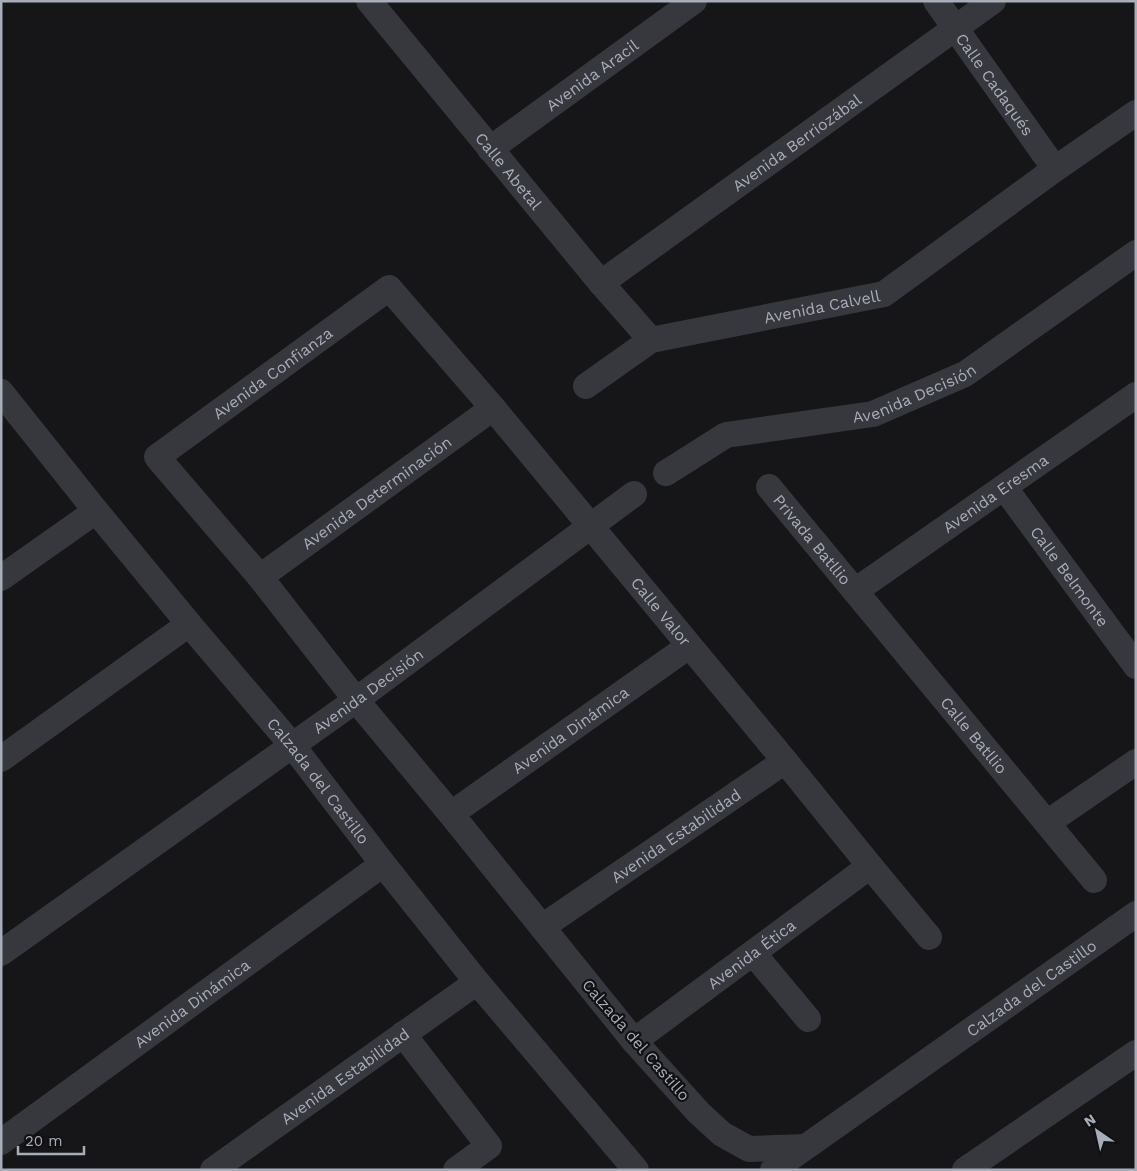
<svg xmlns="http://www.w3.org/2000/svg" width="1137" height="1171" font-family="'Work Sans',sans-serif">
	<rect width="100%" height="100%" fill="#161618"/>
	<g fill="none" stroke-linecap="round" stroke-linejoin="round">
		<g stroke="#37383d" stroke-width="26">
			<path id="s1" d="M369,1L601,283L651,340"/>
			<path id="s2" d="M936,1L1055,169"/>
			<path id="s3" d="M490,149L694,1"/>
			<path id="s4" d="M601,283L993,1"/>
			<path id="s5" d="M586,386L651,340L884,294L1055,169L1136,113"/>
			<path id="s6" d="M1,392L96,511L189,624L292,745L383,864L477,982L636,1170"/>
			<path id="s7" d="M666,473L726,435L873,414L965,374L1136,253"/>
			<path id="s8" d="M769,487L1094,880"/>
			<path id="s9" d="M1004,487L1136,666"/>
			<path id="s10" d="M260,577L493,408"/>
			<path d="M1,578L96,511"/>
			<path id="s11" d="M855,591L1136,395"/>
			<path d="M1,759L189,624"/>
			<path id="s12" d="M451,814L689,646"/>
			<path d="M1047,823L1136,762"/>
			<path id="s13" d="M542,927L785,761"/>
			<path id="s14" d="M1,953L356,700L634,494"/>
			<path d="M753,953L808,1019"/>
			<path d="M403,1034L489,1146L456,1170"/>
			<path id="s15" d="M634,1041L870,866"/>
			<path id="s16" d="M1,1142L383,864"/>
			<path id="s17" d="M805,1147L749,1149L722,1134L699,1113L634,1041L451,814L356,700L260,577L157,457L389,288L493,408L785,761L870,866L929,937"/>
			<path id="s18" d="M213,1170L477,982"/>
			<path id="s19" d="M773,1170L1136,914"/>
			<path d="M965,1170L1136,1053"/>
		</g>
	</g>
	<g text-anchor="middle" dominant-baseline="central" stroke-width="4.5" stroke-linejoin="round" paint-order="stroke">
		<g font-size="16" fill="#a8adb8" stroke="#111113">
			<text stroke="none"><textPath href="#s3" startOffset="126">Avenida Aracil</textPath></text>
			<text stroke="none"><textPath href="#s2" startOffset="102">Calle Cadaqués</textPath></text>
			<text stroke="none"><textPath href="#s4" startOffset="241">Avenida Berriozábal</textPath></text>
			<text stroke="none"><textPath href="#s1" startOffset="220">Calle Abetal</textPath></text>
			<text stroke="none"><textPath href="#s5" startOffset="254">Avenida Calvell</textPath></text>
			<text stroke="none"><textPath href="#s17" startOffset="1112">Avenida Confianza</textPath></text>
			<text stroke="none"><textPath href="#s7" startOffset="265">Avenida Decisión</textPath></text>
			<text stroke="none"><textPath href="#s10" startOffset="144">Avenida Determinación</textPath></text>
			<text stroke="none"><textPath href="#s11" startOffset="171">Avenida Eresma</textPath></text>
			<text stroke="none"><textPath href="#s8" startOffset="68">Privada Batllio</textPath></text>
			<text stroke="none"><textPath href="#s9" startOffset="111">Calle Belmonte</textPath></text>
			<text stroke="none"><textPath href="#s17" startOffset="1679">Calle Valor</textPath></text>
			<text stroke="none"><textPath href="#s14" startOffset="451">Avenida Decisión</textPath></text>
			<text stroke="none"><textPath href="#s12" startOffset="146">Avenida Dinámica</textPath></text>
			<text stroke="none"><textPath href="#s8" startOffset="322">Calle Batllio</textPath></text>
			<text stroke="none"><textPath href="#s6" startOffset="502">Calzada del Castillo</textPath></text>
			<text stroke="none"><textPath href="#s13" startOffset="162">Avenida Estabilidad</textPath></text>
			<text stroke="none"><textPath href="#s15" startOffset="146">Avenida Ética</textPath></text>
			<text stroke="none"><textPath href="#s19" startOffset="316">Calzada del Castillo</textPath></text>
			<text stroke="none"><textPath href="#s16" startOffset="236">Avenida Dinámica</textPath></text>
			<text transform="translate(636 1040) rotate(49)">Calzada del Castillo</text>
			<text stroke="none"><textPath href="#s18" startOffset="162">Avenida Estabilidad</textPath></text>
		</g>
	</g>
	<rect width="1137" height="1171" fill="none" stroke="#a8adb8" stroke-width="5"/>
	<g transform="translate(1097 1131) rotate(326)" stroke="#111113" stroke-width="4" paint-order="stroke">
	<path d="M0-4L9 19L0 12L-9 19Z" fill="#a8adb8"/>
	<text y="-8" font-size="14" font-weight="bold" text-anchor="middle" fill="#a8adb8">N</text>
	</g>
	<path d="M18 1146v8h66v-8" fill="none" stroke="#a8adb8" stroke-width="2.5"/>
	<text x="25" y="1146" font-size="15" fill="#a8adb8" stroke="#111113" stroke-width="4" paint-order="stroke">20 m</text>
</svg>
